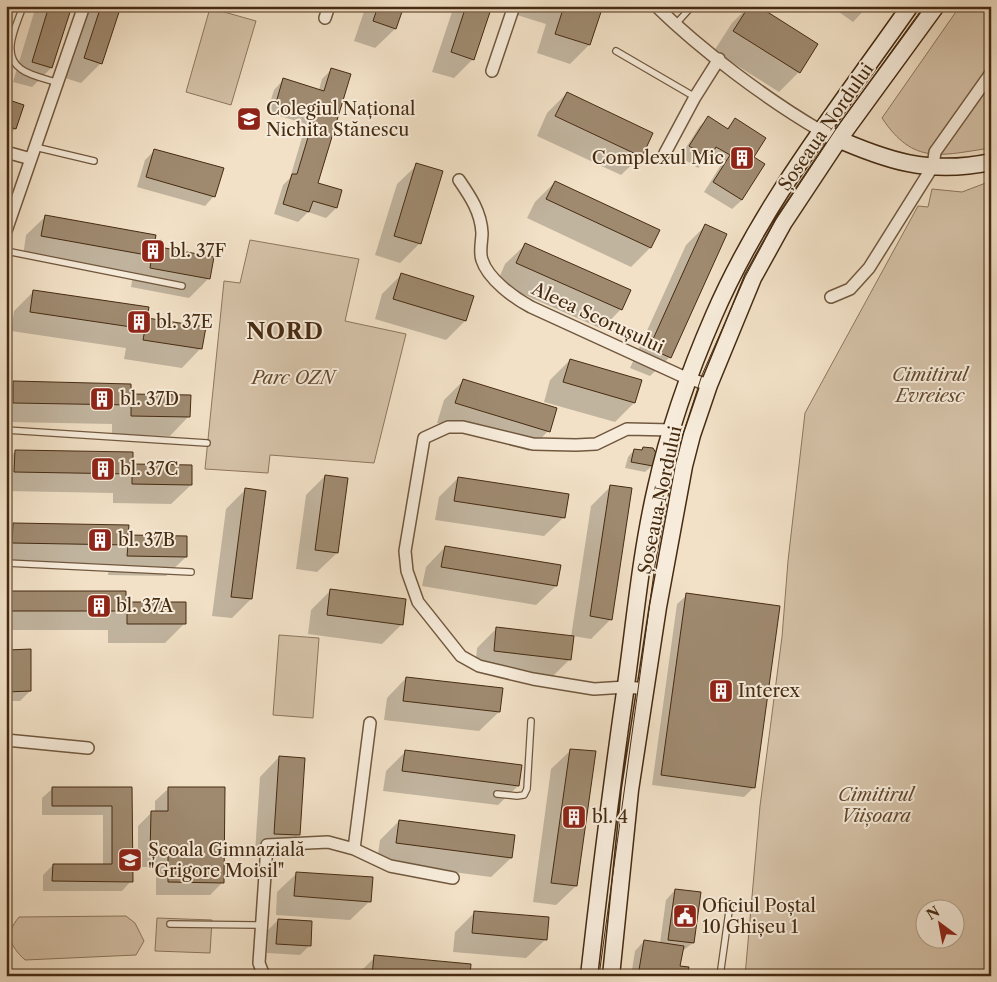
<svg xmlns="http://www.w3.org/2000/svg" width="997" height="982" font-family="'Libre Caslon Text',serif">
	<rect width="100%" height="100%" fill="#f2e1c7"/>
	<filter id="stains"><feTurbulence type="fractalNoise" baseFrequency=".004" numOctaves="4"/><feColorMatrix values="0 0 0 0 .2 0 0 0 0 .09 0 0 0 0 .02 0 0 0 .5 -.17"/></filter>
	<radialGradient id="worn" r=".72"><stop offset=".6" stop-color="#630" stop-opacity="0"/><stop offset="1" stop-color="#630" stop-opacity=".3"/></radialGradient>
	<path fill="#d5c2a8" stroke="#8e765c" fill-rule="evenodd" d="M960,6H991V148C941,155 914,166 882,118Z
		M210,8L256,21L231,105L186,92Z
		M991,181V976H745L760,806L782,637L788,561L805,413L918,206L928,207L932,189L962,192ZM924,910H954V940H924Z
		M250,240L359,259L345,321L406,334L374,463L270,455L268,473L205,469L224,281L240,283Z
		M279,635L319,638L313,718L273,715Z
		M126,916L135,923L144,941L136,955L25,960C9,945 5,934 19,917Z
		M157,918L212,920L210,953L155,951Z"/>
	<path fill="#0003" d="M36,6H71L51,68L32,87L13,82Z
		M88,6H120L101,63L81,83L65,78Z
		M366,6H402L395,29L375,48L354,41Z
		M454,6H490L473,59L454,78L432,72Z
		M520,6H579L589,45L570,64L537,53L546,24L517,15Z
		M749,6L799,72L779,92L714,51L732,23Z
		M843,6H868L853,22L839,12Z
		M332,69L316,184L341,191L336,208L326,218L308,212L298,222L274,214L283,185L290,178L306,124L267,112L274,90L283,80L319,90L322,79Z
		M567,93L641,156L621,175L537,136L547,113Z
		M6,101L15,129L6,138Z
		M708,118L726,129L735,120L753,158L742,200L732,209L704,192L721,165L708,158L698,168L680,157L699,127Z
		M155,150L214,196L205,206L137,187L145,160Z
		M417,165L420,243L400,263L375,255L397,184Z
		M555,182L650,248L631,267L527,218L535,202Z
		M46,216L152,247L209,278L189,298L131,287L133,276L23,256L26,235Z
		M705,226L670,357L650,376L630,368L686,245Z
		M525,245L621,309L602,329L497,283L505,264Z
		M402,274L465,321L446,340L375,319L382,294Z
		M34,291L146,319L201,348L182,368L124,359L126,348L11,331L14,311Z
		M570,360L634,403L615,422L544,402L550,380Z
		M463,381L548,431L529,451L437,423L444,400Z
		M14,382L130,395L189,416L170,436L112,435V424L6,422V390Z
		M643,448L652,466L645,472L625,468L628,457L634,450L640,451Z
		M15,452L132,466L191,485L171,504L113,503V493L6,491V460Z
		M325,476L337,553L317,572L296,569L306,495Z
		M458,478L564,517L544,536L435,520L439,497Z
		M611,486V619L591,639L573,636L570,659L550,679L475,670L477,648L497,628L571,637L591,506Z
		M246,489L251,599L232,618L212,616L226,509Z
		M13,524L127,536L186,557L166,576L108,575L109,564L6,562V531Z
		M445,547L556,586L536,605L422,586L426,567Z
		M331,590L401,625L382,644L308,634L311,610Z
		M12,592L124,603L185,623L165,643H108V630H6V597Z
		M687,595L754,787L744,797L652,785L677,604Z
		M8,651L30,691L20,701H6Z
		M406,678L499,712L479,731L384,720L387,698Z
		M571,750L576,886L556,905L533,902L551,769Z
		M406,751L518,786L498,805L383,791L386,771Z
		M279,757L298,835L279,854L255,853L260,777Z
		M131,788V881L122,891H43V875L53,865H103V815H42V798L52,789Z
		M169,788L223,882L210,895H156V867H138V826L151,813H155V801Z
		M399,821L511,858L491,877L377,862L380,840Z
		M297,873L370,901L350,920L276,915L277,892Z
		M675,890L693,943L681,952L679,967L686,976H631L635,951L644,941L660,943L666,900Z
		M475,912L546,939L526,958L453,952L455,932Z
		M278,920L310,945L300,955L267,953L268,930Z
		M375,957L468,976H356Z"/>
	<path fill="#9f8a70" stroke="#462b11" d="M49,6H72L52,68L32,62Z
		M101,6H121L102,64L84,58Z
		M378,6H404L396,29L373,21Z
		M466,6H492L474,60L451,52Z
		M564,6H583L601,12L590,45L555,34Z
		M749,6H758L818,44L800,73L733,31Z
		M331,68L351,74L318,183L342,190L337,208L313,201L309,212L283,204L292,174H297L315,114L276,103L283,78L324,91Z
		M567,92L653,133L642,157L555,116Z
		M6,99L24,105L16,129L6,126Z
		M708,116L728,129L735,118L766,138L754,157L765,164L742,200L713,182L730,155L716,147L709,159L689,146Z
		M154,149L224,168L215,197L146,177Z
		M416,163L443,171L421,244L394,236Z
		M555,181L660,230L651,248L546,199Z
		M45,215L156,235L154,246L214,257L210,279L150,268L152,256L41,236Z
		M705,224L727,234L671,358L649,348Z
		M525,243L631,290L622,310L516,263Z
		M401,273L474,296L466,321L393,299Z
		M33,290L149,307L147,318L206,327L202,349L143,340L145,329L30,312Z
		M570,359L642,380L635,403L563,382Z
		M463,379L557,408L550,432L455,403Z
		M13,381L131,384V394L191,395L190,417L131,416V405L13,403Z
		M643,447L653,448L656,453L653,466L631,462L634,449L642,450Z
		M15,450L133,452V464L192,465V485L132,484V474L14,472Z
		M325,475L348,478L338,553L315,550Z
		M458,477L569,494L565,518L454,501Z
		M610,485L632,488L612,620L590,616Z
		M245,488L266,491L252,599L231,597Z
		M13,523L129,525L128,535L187,536V557L127,556L128,545L12,543Z
		M445,546L561,565L557,586L441,567Z
		M330,589L406,599L403,625L327,615Z
		M11,591H126V602H186V624H127V611H11Z
		M686,593L780,606L755,788L661,775Z
		M496,627L574,636L571,660L494,651Z
		M31,649V691L6,692L7,650Z
		M406,677L503,688L500,712L403,701Z
		M570,749L596,751L577,886L551,883Z
		M405,750L522,765L519,786L402,771Z
		M279,756L305,758L300,835L274,834Z
		M52,787H132L133,882L52,881L53,864H112V806H52Z
		M168,787H225L224,883L168,882V855H150L151,811H168Z
		M399,820L515,835L512,858L396,843Z
		M296,872L373,877L371,902L294,896Z
		M675,889L701,892L694,943L668,940Z
		M474,911L549,917L547,940L472,933Z
		M278,919L312,921L311,946L276,944Z
		M644,940L684,946L680,966L689,967L687,976H638Z
		M374,955L471,964L470,976H372Z"/>
	<g fill="none" stroke-linecap="round" stroke-linejoin="round">
		<defs>
			<path id="lane" d="M23,6C17,25 0,54 21,69C30,76 47,79 59,83
				M675,25L692,6
				M616,51L695,97
				M35,147L94,161
				M6,251L182,286
				M6,430L207,443
				M6,563L191,572
				M497,794L517,796L524,795L527,789L531,721
				M170,924L261,925
				M720,976L730,904"/>
			<path id="street" d="M656,6C701,50 766,99 821,131
				M325,18L329,6
				M492,71L514,6
				M6,152L31,159
				M665,153L695,97L719,59
				M459,180C470,196 481,212 482,233C482,241 479,252 482,260C488,279 514,298 531,307L684,377L709,385
				M6,231L84,6
				M831,297L850,289L869,268L933,166L935,152L991,73
				M647,689L626,687L594,689L533,679L479,666L461,656L418,602L407,571L405,551L424,438L448,427H463L533,444L576,445L596,444L627,429L672,430
				M370,723L354,849L390,866L453,878
				M6,740L88,748
				M264,976L259,963L267,845L328,842L354,849"/>
			<path id="secondary" d="M831,136C887,161 929,175 991,162
				M589,976C600,878 612,782 626,685C635,620 641,553 656,488C669,429 690,370 714,315C763,202 840,106 910,6
				M611,976L630,790L658,607L684,466L692,435L709,385L753,278L784,222L839,139L936,6"/>
		</defs>
		<use href="#lane" stroke="#71583e" stroke-width="8"/>
		<use href="#street" stroke="#71583e" stroke-width="14"/>
		<use href="#secondary" stroke="#462b11" stroke-width="19"/>
		<use href="#lane" stroke="#f7ecdb" stroke-width="5.5"/>
		<use href="#street" stroke="#f7ecdb" stroke-width="11"/>
		<use href="#secondary" stroke="#f7ecdb" stroke-width="16"/>
		<path stroke="#462b11" stroke-width="1" d="M599,976L655,565L675,459L702,375L745,277L775,221L840,123L924,6"/>
	</g>
	<defs>
		<symbol id="school-square" viewBox="-11 -11 22 22"><rect x="-9" y="-9" width="18" height="18" rx="4" fill="#8f2418" stroke="#f7ecdb"/><path d="M0-5L7-2L0 1L-7-2ZM-4 1L0 2.5L4 1V4Q0 6-4 4Z" fill="#fff"/></symbol>
		<symbol id="building-square" viewBox="-11 -11 22 22"><rect x="-9" y="-9" width="18" height="18" rx="4" fill="#8f2418" stroke="#f7ecdb"/><path d="M-4-6H4V6H1V3H-1V6H-4ZM-2.5-4.3h1.7v1.8h-1.7ZM.8-4.3h1.7v1.8H.8ZM-2.5-1h1.7V.8h-1.7ZM.8-1h1.7V.8H.8Z" fill="#fff"/></symbol>
		<symbol id="civic-square" viewBox="-11 -11 22 22"><rect x="-9" y="-9" width="18" height="18" rx="4" fill="#8f2418" stroke="#f7ecdb"/><path d="M-.6-6.5H3V-4.5H.6V-3L4-1V1h2V6H-6V1h2V-1L-.6-3ZM-1.2 2.5V6h2.4V2.5Z" fill="#fff"/></symbol>
	</defs>
	<g fill-rule="evenodd">
		<use href="#school-square" x="235" y="105" width="28" height="28"/>
		<use href="#building-square" x="728" y="144" width="28" height="28"/>
		<use href="#building-square" x="139" y="237" width="28" height="28"/>
		<use href="#building-square" x="125" y="308" width="28" height="28"/>
		<use href="#building-square" x="88" y="385" width="28" height="28"/>
		<use href="#building-square" x="89" y="455" width="28" height="28"/>
		<use href="#building-square" x="86" y="526" width="28" height="28"/>
		<use href="#building-square" x="85" y="592" width="28" height="28"/>
		<use href="#building-square" x="707" y="677" width="28" height="28"/>
		<use href="#building-square" x="560" y="803" width="28" height="28"/>
		<use href="#school-square" x="116" y="846" width="28" height="28"/>
		<use href="#civic-square" x="671" y="902" width="28" height="28"/>
	</g>
	<g text-anchor="middle" dominant-baseline="central" stroke-width="4" stroke-linejoin="round" paint-order="stroke">
		<g font-size="18" fill="#462b11" stroke="#f7ecdb" text-anchor="start">
			<text x="266" y="109">Colegiul Național<tspan x="266" dy="21">Nichita Stănescu</tspan></text>
			<text x="724" y="158" text-anchor="end">Complexul Mic</text>
			<text x="170" y="251">bl. 37F</text>
			<text x="156" y="322">bl. 37E</text>
			<text x="120" y="399">bl. 37D</text>
			<text x="120" y="469">bl. 37C</text>
			<text x="118" y="540">bl. 37B</text>
			<text x="116" y="606">bl. 37A</text>
			<text x="738" y="691">Interex</text>
			<text x="592" y="817">bl. 4</text>
			<text x="148" y="850">Școala Gimnazială<tspan x="148" dy="21">"Grigore Moisil"</tspan></text>
			<text x="702" y="906">Oficiul Poștal<tspan x="702" dy="21">10 Ghișeu 1</tspan></text>
		</g>
		<g font-size="18" fill="#462b11" stroke="#f7ecdb">
			<text transform="translate(826 127) rotate(-55)">Șoseaua Nordului</text>
			<text transform="translate(598 318) rotate(25)">Aleea Scorușului</text>
			<text transform="translate(660 500) rotate(-78)">Șoseaua Nordului</text>
		</g>
		<g font-size="18" font-style="italic" fill="#63492f" stroke="#f7ecdb">
			<text x="930" y="375">Cimitirul<tspan x="930" dy="21">Evreiesc</tspan></text>
			<text x="293" y="378">Parc OZN</text>
			<text x="876" y="795">Cimitirul<tspan x="876" dy="21">Viișoara</tspan></text>
		</g>
		<g font-size="22" font-weight="bold" letter-spacing="1" fill="#462b11" stroke="#f7ecdb">
			<text x="285" y="331">NORD</text>
		</g>
	</g>
	<rect width="997" height="982" fill="none" stroke="#f2e1c7" stroke-width="25"/>
	<rect x="8" y="8" width="982" height="967" fill="none" stroke="#462b11" stroke-width="2.5"/>
	<rect x="12" y="12" width="972" height="957" fill="none" stroke="#462b11"/>
	<g transform="translate(940 924) rotate(328)"><circle r="24" fill="#f7ecdb" stroke="#b09f8a"/>
	<path d="M0-4L9 19L0 12L-9 19Z" fill="#8f2418"/>
	<text y="-8" font-size="14" font-weight="bold" text-anchor="middle" fill="#462b11">N</text>
	</g>
	<rect width="100%" height="100%" filter="url(#stains)"/>
	<rect width="100%" height="100%" fill="url(#worn)"/>
</svg>
